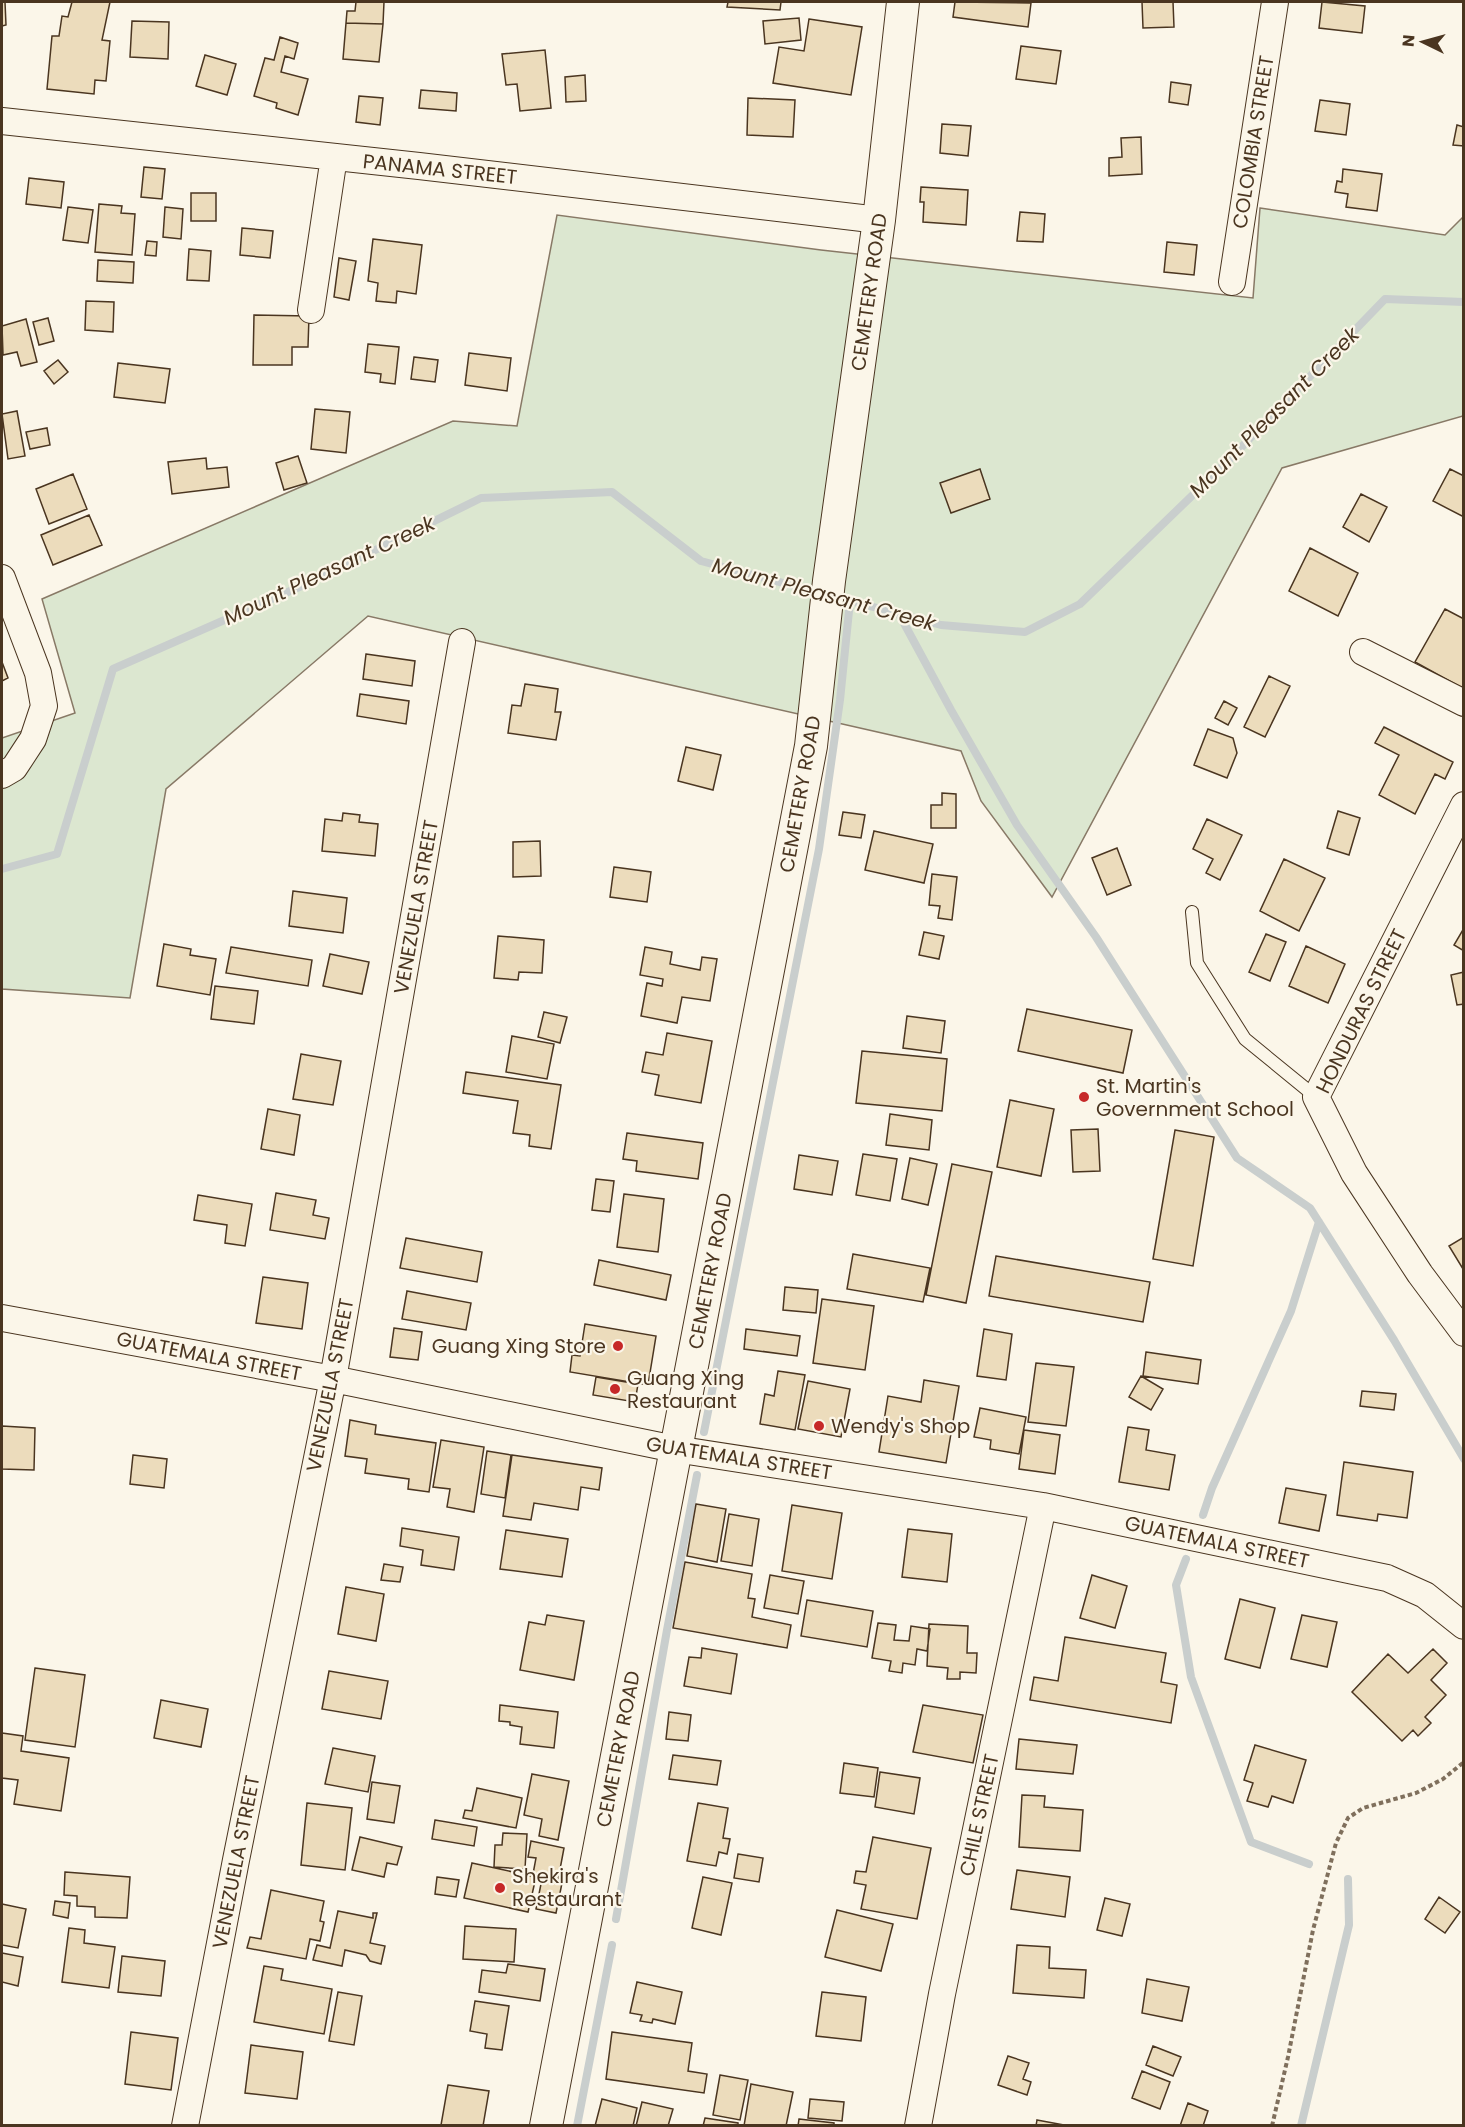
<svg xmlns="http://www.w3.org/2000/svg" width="1465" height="2127" font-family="Poppins,sans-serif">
	<rect width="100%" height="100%" fill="#fbf6e9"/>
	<path fill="#dce7d0" stroke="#887966" stroke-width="1.5" d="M1260,208L1445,235L1463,217V416L1282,468L1052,897L981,801L961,751L368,616L166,789L130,998L2,989V738L75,713L42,599L453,421L517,426L557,215L821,250L1253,298Z"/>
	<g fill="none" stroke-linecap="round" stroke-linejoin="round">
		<path stroke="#c9cecd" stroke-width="8" d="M899,614L951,710L1017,825L1096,937L1237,1158L1310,1208L1394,1340L1464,1459
			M2,869L57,854L113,669L306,584L481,498L612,492L701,561L941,625L1025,632L1080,604L1229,460L1385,299L1464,302
			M704,1432L819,849L840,700L850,601
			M1203,1515L1212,1488L1291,1311L1319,1222
			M1186,1559L1176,1585L1191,1677L1251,1842L1309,1864
			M616,1919L667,1630L697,1475
			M577,2126L612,1945
			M1301,2126L1349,1925L1348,1879"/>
	</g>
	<path fill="#ecdcbc" stroke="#4a3520" stroke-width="1.5" d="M2,2H5L6,25L2,26Z
		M72,2H110L102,40L110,41L106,81L95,80L94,94L47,89L52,36H59L62,16L68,17Z
		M356,2H384L383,24L346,23L347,11H355Z
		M728,2H781L780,10L727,7Z
		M955,2L1031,3L1028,27L953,17Z
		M1142,2H1173L1174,27L1143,28Z
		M1322,2L1365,6L1362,33L1319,28Z
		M799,18L801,40L765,44L763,21Z
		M809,19L862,27L851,95L773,83L779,47L804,51Z
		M132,21L169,22L168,59L130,57Z
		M346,23L383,24L379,62L343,59Z
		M280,37L298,43L294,59L285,56L281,72L308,79L298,115L276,108L277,103L254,96L265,58L274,60Z
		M1021,46L1061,51L1056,84L1016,79Z
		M545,50L551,108L520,111L517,84L506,85L502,54Z
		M205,55L236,64L227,95L196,86Z
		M585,75L586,101L566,102L565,77Z
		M1171,82L1191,85L1188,105L1169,102Z
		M421,90L457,93L456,111L419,108Z
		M359,96L383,98L380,125L356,122Z
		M748,98L795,100L793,137L747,135Z
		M1320,100L1350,104L1346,135L1315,131Z
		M942,124L971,126L968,156L940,153Z
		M1457,125L1464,127V146L1453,145Z
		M1141,137L1142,174L1109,176V158L1122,157L1121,138Z
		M144,167L165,169L162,199L141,197Z
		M1343,169L1382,174L1377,211L1346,207L1348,194L1335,192L1337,181L1342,182Z
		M29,178L64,182L61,208L26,204Z
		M921,187L968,190L966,225L923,222L924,202H920Z
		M191,193H216V221H191Z
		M99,204L122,206L121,213L135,214L132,255L95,252Z
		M68,207L93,210L88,243L63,240Z
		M165,207L183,209L181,239L163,237Z
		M1020,212L1045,214L1043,242L1017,241Z
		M242,228L273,231L270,258L240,255Z
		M373,239L422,245L416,294L397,291L396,303L376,301L378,283L368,281Z
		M147,241L157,242L156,256L145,255Z
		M1167,242L1197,245L1194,275L1164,272Z
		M189,249L211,251L209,281L187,280Z
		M339,258L356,261L349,300L334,297Z
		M98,260L134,262L133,283L97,281Z
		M86,301L114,302L113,332L85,330Z
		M254,315L309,316L308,347H292V365H253Z
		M48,318L54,341L39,345L33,322Z
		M26,319L37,362L21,366L17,352L3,355L2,326Z
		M368,344L399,347L395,384L380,382L381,374L365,372Z
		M469,353L511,358L507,391L465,385Z
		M414,357L438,360L435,382L411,379Z
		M58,360L68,372L54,384L44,371Z
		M118,363L170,369L165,403L114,397Z
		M315,409L350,412L346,453L311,449Z
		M17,411L25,456L8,459L2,414Z
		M47,428L50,445L30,449L26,432Z
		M298,456L307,483L284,490L276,463Z
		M206,458L207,469L227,467L229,487L172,494L168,462Z
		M980,469L990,499L951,513L940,483Z
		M1450,469L1464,476V517L1433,501Z
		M73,474L87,509L49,524L36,489Z
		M1361,494L1387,507L1369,542L1343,527Z
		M89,515L102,545L53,565L41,535Z
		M1310,548L1358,573L1338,616L1289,591Z
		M1445,609L1464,619V689L1415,662Z
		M366,654L415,661L412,686L363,679Z
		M2,662L8,678L2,681Z
		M1269,676L1290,686L1265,737L1244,727Z
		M525,684L558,689L555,712H561L556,740L508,733L512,705L521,706Z
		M360,694L409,701L406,724L357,716Z
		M1224,701L1237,708L1228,725L1215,718Z
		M1384,727L1453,762L1445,779L1435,774L1415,814L1379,795L1399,755L1375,743Z
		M1208,729L1233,738L1237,753L1227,778L1194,765Z
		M686,747L721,755L713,790L678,781Z
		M942,793L956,794V828H931V805H942Z
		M1338,811L1360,818L1349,855L1327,848Z
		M843,812L865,815L861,838L839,835Z
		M343,813L360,815L359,822L378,824L375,856L322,851L325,819L342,821Z
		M1207,819L1242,835L1220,880L1206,873L1213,859L1193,849Z
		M874,831L933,844L924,883L865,870Z
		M540,841L541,876L513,877V842Z
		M1117,848L1131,885L1107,895L1092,858Z
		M1284,859L1325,878L1299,931L1260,911Z
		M614,867L651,872L647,902L610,897Z
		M932,874L957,877L952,920L938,918L940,906L929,905Z
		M293,891L347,898L343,933L289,926Z
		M1464,928V951L1454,945Z
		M924,932L944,936L939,959L919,955Z
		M1266,934L1286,942L1270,981L1249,972Z
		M498,936L544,940L542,973L519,972L518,980L494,978Z
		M164,944L191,949L190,955L216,959L210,995L157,986Z
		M1306,946L1345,964L1328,1003L1289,986Z
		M231,947L312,960L308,986L226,973Z
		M645,947L672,952L670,964L700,970L702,957L717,959L710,1001L682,997L677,1023L641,1016L647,983L662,986L663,979L640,975Z
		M330,954L369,962L362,994L323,986Z
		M1464,972V1004L1457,1005L1451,975Z
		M215,986L258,991L254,1024L211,1019Z
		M1027,1009L1132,1030L1123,1073L1018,1051Z
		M544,1012L567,1017L560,1043L538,1037Z
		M907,1016L945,1021L941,1053L903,1048Z
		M667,1033L712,1041L701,1103L655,1095L659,1075L642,1072L646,1052L663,1055Z
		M512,1036L554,1044L547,1079L506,1072Z
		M862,1051L947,1059L942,1111L856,1103Z
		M301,1054L341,1061L333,1105L293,1099Z
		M466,1072L561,1085L551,1149L529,1146L530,1135L513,1133L518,1101L463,1093Z
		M1010,1100L1054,1109L1041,1176L997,1167Z
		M268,1109L300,1115L294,1155L261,1149Z
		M890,1114L932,1120L929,1150L886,1145Z
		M1098,1129L1100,1171L1073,1172L1071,1130Z
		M1175,1130L1214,1137L1193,1266L1153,1259Z
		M627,1133L703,1143L698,1179L636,1171L637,1161L623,1159Z
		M863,1154L897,1159L890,1201L856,1195Z
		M799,1155L838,1161L832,1195L794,1189Z
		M910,1158L937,1164L928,1205L902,1199Z
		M952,1164L992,1172L966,1303L926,1295Z
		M596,1179L614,1181L610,1212L592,1210Z
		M276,1193L316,1200L313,1215L329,1218L325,1239L270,1230Z
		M624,1194L664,1199L658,1252L617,1247Z
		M198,1195L252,1204L245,1246L225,1243L227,1225L194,1220Z
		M1464,1237V1269H1463L1449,1246Z
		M406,1238L482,1252L477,1282L400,1268Z
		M853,1254L930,1268L923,1302L847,1289Z
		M996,1256L1150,1282L1143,1322L989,1296Z
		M599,1260L671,1275L666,1300L594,1285Z
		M263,1277L308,1283L302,1329L256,1323Z
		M785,1287L818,1290L816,1313L783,1310Z
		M407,1291L471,1303L466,1330L402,1319Z
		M822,1299L874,1306L865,1370L813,1363Z
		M585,1324L656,1336L648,1385L570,1372L572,1355L580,1356Z
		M394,1328L422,1332L418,1360L390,1357Z
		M746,1329L800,1336L797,1356L744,1349Z
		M984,1329L1012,1334L1006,1380L977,1376Z
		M1146,1352L1201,1360L1198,1384L1143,1376Z
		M1036,1363L1074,1367L1066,1426L1028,1422Z
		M778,1371L805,1375L795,1430L760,1424L765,1394L774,1396Z
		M1141,1376L1163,1389L1151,1410L1129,1397Z
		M596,1377L638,1384L635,1402L593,1395Z
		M924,1380L959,1386L946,1463L879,1452L888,1396L921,1402Z
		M808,1381L850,1389L841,1437L798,1429Z
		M1362,1391L1396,1394L1394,1410L1360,1406Z
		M980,1408L1026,1417L1019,1454L990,1449L991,1440L974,1437Z
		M350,1420L376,1425L375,1434L436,1443L429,1492L408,1489L409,1479L365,1473L367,1459L345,1456Z
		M2,1426L35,1428L34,1470L2,1469Z
		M1128,1427L1149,1430L1146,1450L1175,1455L1169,1490L1119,1482Z
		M1024,1430L1060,1435L1055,1474L1019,1469Z
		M441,1440L484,1447L474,1512L447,1507L450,1489L433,1487Z
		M487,1451L511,1455L505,1498L481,1494Z
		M133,1455L167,1459L164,1488L130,1484Z
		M512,1455L602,1468L599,1490L581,1487L578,1510L534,1503L531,1520L503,1516Z
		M1344,1462L1413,1472L1407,1518L1378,1514L1377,1521L1337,1515Z
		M1286,1488L1326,1495L1319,1531L1279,1523Z
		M696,1504L726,1509L717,1562L687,1556Z
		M792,1505L842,1513L832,1579L782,1571Z
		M729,1514L759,1519L752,1566L721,1561Z
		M402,1528L459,1537L454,1570L421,1565L423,1550L400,1546Z
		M908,1529L952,1534L947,1582L902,1577Z
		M506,1530L568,1539L562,1577L500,1569Z
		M685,1562L752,1574L748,1598L755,1599L752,1617L791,1625L787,1648L673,1628Z
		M384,1564L403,1567L400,1582L381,1580Z
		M770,1575L804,1581L798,1614L764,1608Z
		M1092,1575L1127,1586L1115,1628L1080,1618Z
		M346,1587L384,1594L376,1641L338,1634Z
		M1240,1599L1275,1608L1260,1668L1225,1659Z
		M807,1600L873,1611L867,1647L801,1636Z
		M547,1615L584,1621L574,1680L520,1670L529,1622L545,1625Z
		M1302,1615L1337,1622L1327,1667L1291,1659Z
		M878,1623L896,1625L894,1640L909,1641L911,1626L930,1629L927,1651L917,1649L915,1665L903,1663L902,1673L889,1671L891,1661L872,1658Z
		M929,1624L968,1626L967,1653H977L976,1673L960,1672V1679H947L948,1668L927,1666Z
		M1065,1637L1166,1653L1161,1682L1177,1685L1171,1723L1030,1700L1034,1677L1058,1681Z
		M702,1648L737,1654L731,1694L684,1686L689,1657L701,1658Z
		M1433,1649L1447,1663L1431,1680L1446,1695L1425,1717L1431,1723L1418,1736L1413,1730L1402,1741L1352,1692L1388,1654L1408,1673Z
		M35,1668L85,1675L75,1747L25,1740Z
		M329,1671L388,1681L381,1719L322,1709Z
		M161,1700L208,1709L201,1747L154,1738Z
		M500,1705L558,1712L554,1748L520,1744L522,1727L510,1725V1722L499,1721Z
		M923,1705L983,1715L973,1763L913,1752Z
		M669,1712L691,1715L688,1741L666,1739Z
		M2,1733L23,1736L21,1751L69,1758L61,1811L14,1804L18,1780L2,1778Z
		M1019,1739L1077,1745L1073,1774L1016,1769Z
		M1255,1745L1306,1760L1293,1803L1272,1796L1268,1807L1247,1801L1253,1783L1244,1780Z
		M333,1748L375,1756L368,1792L325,1784Z
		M673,1755L721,1761L717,1785L669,1779Z
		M844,1763L878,1768L874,1797L840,1793Z
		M880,1772L920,1778L914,1814L875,1807Z
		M532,1774L569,1781L558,1840L539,1836L542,1819L524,1815Z
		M372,1782L400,1786L394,1823L367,1819Z
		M477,1788L522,1798L516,1828L463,1818L465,1810L472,1811Z
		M1022,1795L1045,1796L1044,1807L1083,1810L1080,1851L1019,1847Z
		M307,1803L352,1808L345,1870L301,1865Z
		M698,1803L728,1808L723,1838L730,1839L727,1854L719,1852L716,1866L687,1861Z
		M435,1820L477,1827L474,1846L432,1839Z
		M503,1833L527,1834L525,1869L494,1867L495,1845H502Z
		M360,1837L402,1847L397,1865L387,1863L384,1877L352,1870Z
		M873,1837L931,1848L917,1919L861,1909L866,1885L854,1883L856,1871L866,1872Z
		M531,1841L564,1848L558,1880L533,1874L536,1858L528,1857Z
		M738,1854L763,1858L759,1882L734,1878Z
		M472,1863L536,1877L528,1912L464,1898Z
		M1017,1870L1070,1877L1065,1917L1011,1909Z
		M65,1872L130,1877L127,1918L95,1917V1907L77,1906V1896L64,1895Z
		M437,1877L459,1880L456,1897L435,1894Z
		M703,1877L732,1883L721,1935L692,1928Z
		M542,1879L562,1883L556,1913L536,1909Z
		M271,1890L324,1901L320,1921L324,1922L320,1941L310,1939L306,1959L247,1948L250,1937L261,1939Z
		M1439,1897L1460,1912L1445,1933L1425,1919Z
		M1105,1898L1130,1904L1122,1936L1097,1930Z
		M55,1901L70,1903L68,1918L53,1915Z
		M2,1904L26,1909L18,1948L2,1945Z
		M837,1910L893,1924L881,1971L825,1957Z
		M338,1911L373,1918V1913H377L370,1943L385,1946L381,1964L370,1961L366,1955L345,1950L342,1966L313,1960L317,1945L330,1948Z
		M465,1926L516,1929L514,1962L463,1959Z
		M69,1928L85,1930L84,1943L115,1947L109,1988L62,1982Z
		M1017,1945L1050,1947L1049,1968L1086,1970L1084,1998L1013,1993Z
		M2,1953L23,1957L18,1986L2,1982Z
		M122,1956L165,1961L161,1996L118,1992Z
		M508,1964L545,1969L540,2001L479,1992L482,1970L506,1973Z
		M264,1966L283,1969L281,1980L332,1989L324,2034L254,2022Z
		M1147,1979L1189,1987L1182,2021L1142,2013Z
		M637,1982L682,1992L675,2024L653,2019L652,2023L640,2021L642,2015L630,2013Z
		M338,1992L362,1996L354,2045L329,2041Z
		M822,1992L866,1997L861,2041L816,2036Z
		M475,2001L509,2006L502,2050L485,2048L487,2034L470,2031Z
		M131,2032L178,2038L171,2090L125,2084Z
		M612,2032L692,2043L688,2071L707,2074L704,2093L606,2079Z
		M251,2045L303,2052L297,2099L245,2093Z
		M1153,2046L1181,2057L1173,2076L1146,2065Z
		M1008,2056L1029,2063L1023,2079L1031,2082L1027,2095L998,2085Z
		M1142,2071L1170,2082L1160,2109L1132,2098Z
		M720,2075L748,2080L740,2120L713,2115Z
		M751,2084L793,2092L786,2126H744Z
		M448,2085L489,2091L483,2126L441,2125Z
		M602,2099L637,2108L633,2126H595Z
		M810,2099L844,2102L842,2121L808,2118Z
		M642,2102L673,2109L668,2126H636Z
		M1188,2103L1208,2111L1203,2126H1180Z
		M705,2118L738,2123V2126H703Z
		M799,2119L834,2123V2126H798Z
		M1037,2120L1064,2125L1063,2126H1036Z"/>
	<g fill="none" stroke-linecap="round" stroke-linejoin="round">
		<defs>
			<path id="service" d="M1192,912L1197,963L1245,1039L1316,1097"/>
			<path id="minor" d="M2,121L419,166L879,220
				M1232,282L1275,2
				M311,310L334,157
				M2,578L38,673L44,706L33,739L14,768L2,775
				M1363,652L1464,703
				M1464,805L1316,1097L1354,1173L1420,1274L1464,1333
				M2,1318L333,1379L675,1449L1043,1506L1387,1578L1425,1595L1464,1626
				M185,2126L236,1860L333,1379L462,642
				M918,2126L942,1994L1043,1506"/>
			<path id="tertiary" d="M546,2126L811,746L829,581L879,220L903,2"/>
		</defs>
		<use href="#service" stroke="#4a3520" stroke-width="14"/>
		<use href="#minor" stroke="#4a3520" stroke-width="28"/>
		<use href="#tertiary" stroke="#4a3520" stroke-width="34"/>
		<path stroke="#7f6f5c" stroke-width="4" stroke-dasharray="4.5 3" stroke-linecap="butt" d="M1272,2126L1288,2057L1313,1930L1336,1843L1348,1818L1363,1808L1416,1793L1443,1779L1464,1762"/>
		<use href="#service" stroke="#fbf6e9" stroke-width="12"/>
		<use href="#minor" stroke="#fbf6e9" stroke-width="26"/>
		<use href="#tertiary" stroke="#fbf6e9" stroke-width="32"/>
	</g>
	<g fill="#c62828" stroke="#fbf6e9" stroke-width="2">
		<circle cx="1084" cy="1097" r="6"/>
		<circle cx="618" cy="1346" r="6"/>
		<circle cx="615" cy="1389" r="6"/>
		<circle cx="819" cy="1426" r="6"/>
		<circle cx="500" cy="1888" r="6"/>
	</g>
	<g text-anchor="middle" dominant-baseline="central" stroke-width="4.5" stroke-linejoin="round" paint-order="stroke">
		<g font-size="20" fill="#4a3520" stroke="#fbf6e9">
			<text transform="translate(1253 142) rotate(-81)">COLOMBIA STREET</text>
			<text transform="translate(440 169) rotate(6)">PANAMA STREET</text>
			<text transform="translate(869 292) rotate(-82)">CEMETERY ROAD</text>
			<text transform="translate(800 794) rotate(-80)">CEMETERY ROAD</text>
			<text transform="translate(416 907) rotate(-80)">VENEZUELA STREET</text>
			<text transform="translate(1361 1011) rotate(-64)">HONDURAS STREET</text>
			<text transform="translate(710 1271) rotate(-79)">CEMETERY ROAD</text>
			<text transform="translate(209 1356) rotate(11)">GUATEMALA STREET</text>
			<text transform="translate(330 1385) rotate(-79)">VENEZUELA STREET</text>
			<text transform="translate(739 1458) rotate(9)">GUATEMALA STREET</text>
			<text transform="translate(1217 1542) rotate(12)">GUATEMALA STREET</text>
			<text transform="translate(618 1749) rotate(-79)">CEMETERY ROAD</text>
			<text transform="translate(979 1815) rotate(-78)">CHILE STREET</text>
			<text transform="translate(236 1862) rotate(-79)">VENEZUELA STREET</text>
		</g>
		<g font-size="20" fill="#4a3520" stroke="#fbf6e9" text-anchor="start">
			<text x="1096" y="1086">St. Martin's<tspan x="1096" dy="23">Government School</tspan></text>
			<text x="606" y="1346" text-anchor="end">Guang Xing Store</text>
			<text x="627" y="1378">Guang Xing<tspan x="627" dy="23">Restaurant</tspan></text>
			<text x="831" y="1426">Wendy's Shop</text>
			<text x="512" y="1876">Shekira's<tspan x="512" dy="23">Restaurant</tspan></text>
		</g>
		<g font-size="21" font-style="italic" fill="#4a3520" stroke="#fbf6e9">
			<text transform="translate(1274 412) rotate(-45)">Mount Pleasant Creek</text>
			<text transform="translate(329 570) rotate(-25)">Mount Pleasant Creek</text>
			<text transform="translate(824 594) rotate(15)">Mount Pleasant Creek</text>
		</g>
	</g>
	<rect width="1465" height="2127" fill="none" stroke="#4a3520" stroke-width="6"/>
	<g transform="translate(1423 42) rotate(275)" stroke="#fbf6e9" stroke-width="4.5" paint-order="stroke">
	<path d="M0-4.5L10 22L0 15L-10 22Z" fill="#4a3520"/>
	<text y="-9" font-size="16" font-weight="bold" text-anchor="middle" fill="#4a3520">N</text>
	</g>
</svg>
